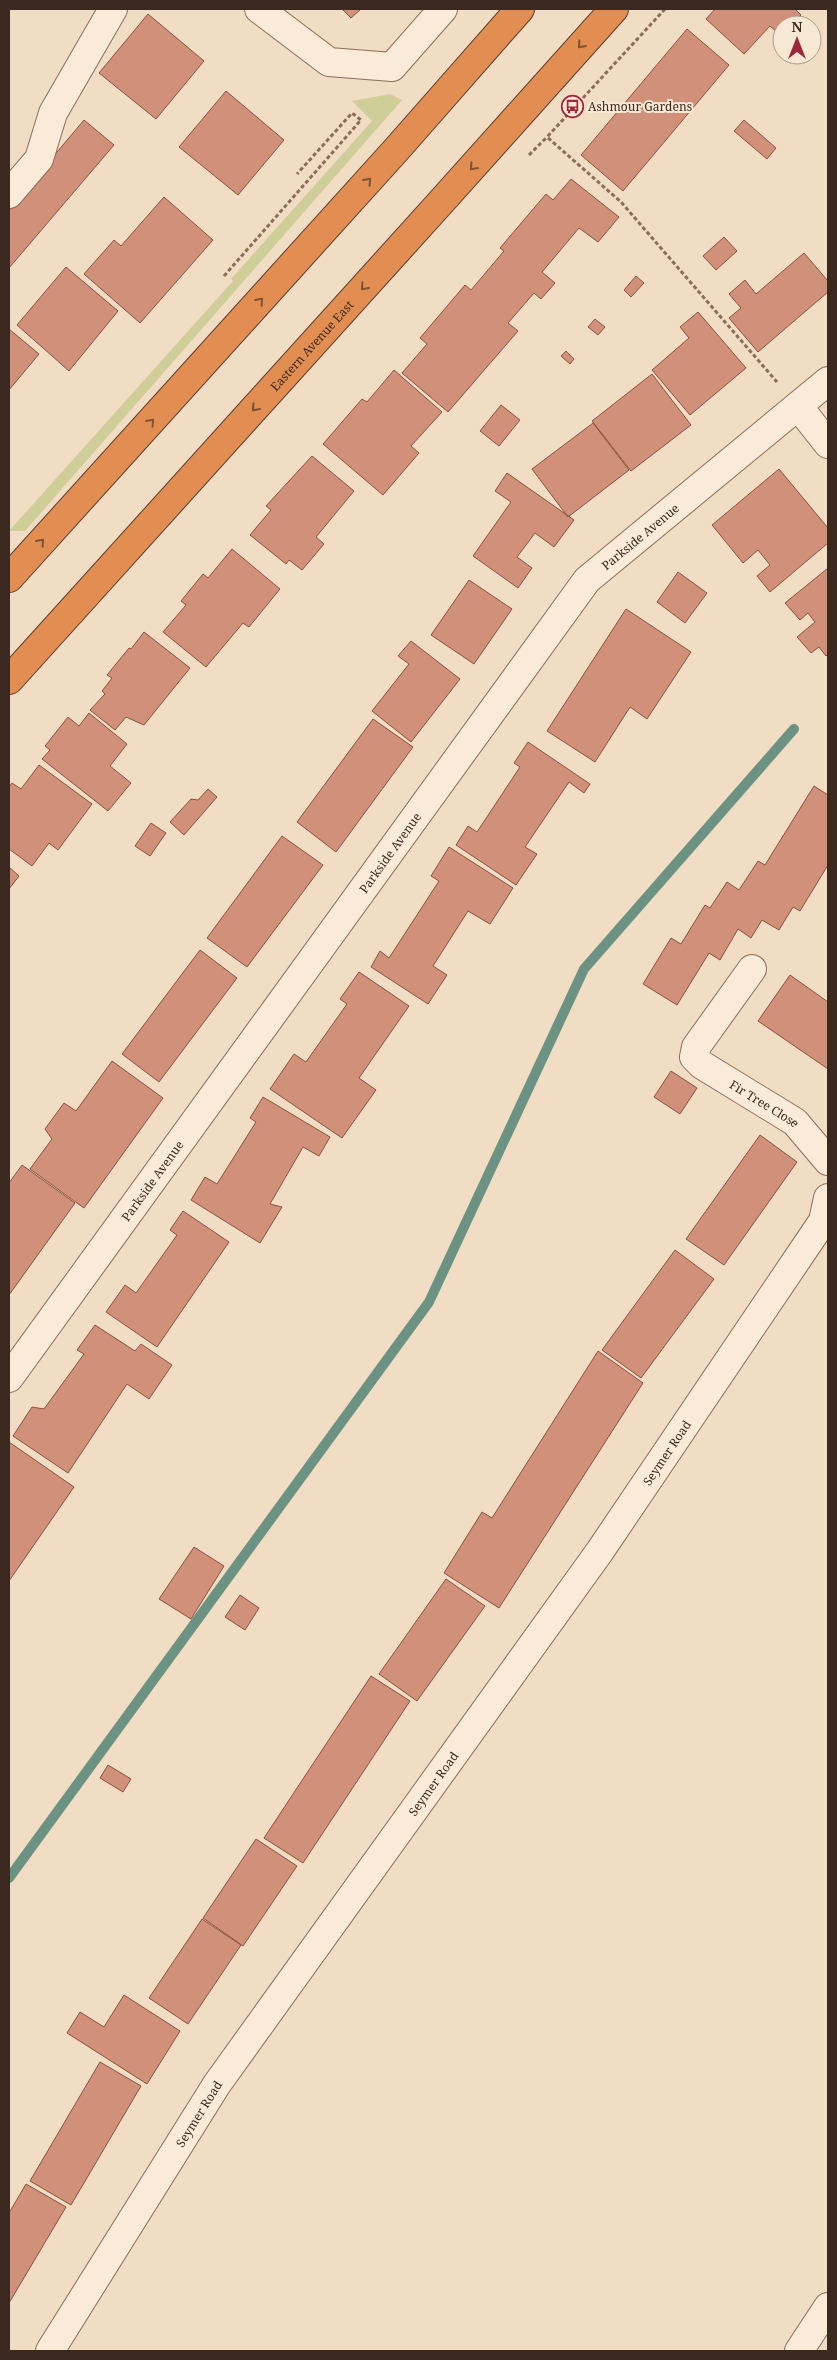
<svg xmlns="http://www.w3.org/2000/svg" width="837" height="2360" font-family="'Noto Serif',serif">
	<rect width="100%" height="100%" fill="#f0ddc4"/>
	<path fill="#cfcd98" d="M390,94L402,100L25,531H9L233,281L231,279L372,121L352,101Z"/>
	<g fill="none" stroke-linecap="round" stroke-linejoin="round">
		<path stroke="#6c9283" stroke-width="10" d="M9,1878L429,1302L584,969L794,729"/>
	</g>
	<path fill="#d09079" stroke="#8c523e" d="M342,9H361L351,18Z
		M715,9H795L801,15L791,25H782L781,36L770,26L744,54L706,19Z
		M148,14L204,61L156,119L99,73Z
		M687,29L729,65L623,191L581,155Z
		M226,91L284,140L238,195L179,147Z
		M84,120L114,145L9,268V209Z
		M744,120L776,148L767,159L734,131Z
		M571,179L619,217L598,242L579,228L542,272L555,283L541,299L534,293L508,323L518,331L448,412L402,373L427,344L420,338L465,285L471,290L504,251L500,248L546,194L553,200Z
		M164,197L213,240L140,323L84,274L114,240L121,246Z
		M724,237L737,251L716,270L703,256Z
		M804,253L828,281V292L758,352L729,318L741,308L729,294L745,280L756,294Z
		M66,267L118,311L69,371L17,325Z
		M636,276L644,283L631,297L624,290Z
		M698,312L746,368L690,415L652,370L689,338L680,327Z
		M595,319L605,327L598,335L588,327Z
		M9,329L39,354L9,390Z
		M566,351L574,359L570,364L561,356Z
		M394,370L442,412L411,446L419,453L383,495L323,444L362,399L367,402Z
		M652,374L691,425L631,471L592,421Z
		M501,405L520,420L499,446L480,431Z
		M593,423L629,470L568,517L532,469Z
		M312,456L354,491L316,537L324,544L302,570L289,560L286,564L250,535L271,510L266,506Z
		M779,469L828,528V543L770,592L757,576L770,565L758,550L743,563L712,525Z
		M507,473L574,520L554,547L535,533L517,557L532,568L518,588L473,556L511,502L495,491Z
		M232,549L280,589L249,627L243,623L206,667L163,632L186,605L181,601L203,574L208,578Z
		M828,568V654L826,656L819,647L811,653L797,637L815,622L808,613L800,620L785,603Z
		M678,572L707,593L685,623L657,602Z
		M469,580L512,609L474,664L431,635Z
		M626,609L691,652L647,719L630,707L595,762L547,731Z
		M144,632L190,668L144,725L126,717L115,730L90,710L105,694L102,691L112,678L107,675L129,648L131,649Z
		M411,641L460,679L411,742L372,711L409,664L398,656Z
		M89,713L127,744L110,766L131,783L108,811L42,759L50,750L45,746L68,717L79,726Z
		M373,719L413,747L336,852L297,822Z
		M528,742L590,784L584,793L569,782L525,847L537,854L516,885L456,845L468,826L477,832L520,767L514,763Z
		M39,765L92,804L58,850L49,843L32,866L9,849V787L12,783L21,789Z
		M814,786L828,795V865L800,911L793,907L779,930L762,920L751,938L738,929L720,960L709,953L677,1005L643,984L671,938L681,944L705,905L710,908L727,882L739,890L758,861L765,865Z
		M208,789L217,797L184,835L170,822L191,799L198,800Z
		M151,823L166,833L150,856L135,846Z
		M282,836L323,865L247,967L207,938Z
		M449,847L513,888L490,924L468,911L433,966L447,975L428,1004L371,967L380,951L389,958L439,881L431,876Z
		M9,867L19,876L9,889Z
		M200,950L237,978L159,1082L122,1054Z
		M359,972L409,1006L359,1078L376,1090L342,1138L270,1089L294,1054L306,1062L347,1004L340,999Z
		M790,975L828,1002V1069L758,1021Z
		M112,1061L163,1098L84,1208L30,1169L52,1139L45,1129L64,1103L76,1111Z
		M671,1071L697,1088L680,1114L654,1097Z
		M263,1097L330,1137L319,1156L303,1147L270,1204L282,1207L260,1243L191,1200L205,1177L217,1184L256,1122L250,1118Z
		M760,1135L797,1162L724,1265L686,1239Z
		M22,1165L75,1203L9,1295V1183Z
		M183,1211L229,1242L157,1347L106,1312L125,1285L136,1293L177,1235L170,1230Z
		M675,1250L714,1279L641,1378L602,1350Z
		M95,1325L135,1351L141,1344L172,1365L149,1399L127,1384L68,1473L13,1436L32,1407L44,1409L84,1354L77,1350Z
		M598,1351L643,1383L499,1608L444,1573L482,1512L492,1518Z
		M9,1442L74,1487L9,1581Z
		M194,1547L224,1566L191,1619L159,1599Z
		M446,1579L485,1606L417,1701L379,1674Z
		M240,1595L259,1608L245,1630L225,1617Z
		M371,1676L410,1701L303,1863L264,1838Z
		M108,1765L131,1779L123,1792L100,1778Z
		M256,1839L297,1866L243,1946L203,1918Z
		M202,1919L241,1945L188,2024L149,1998Z
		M124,1995L180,2031L147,2084L67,2033L80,2012L104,2027Z
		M100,2062L141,2086L71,2205L30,2181Z
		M26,2184L66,2207L9,2303V2213Z"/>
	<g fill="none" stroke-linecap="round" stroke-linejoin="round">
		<defs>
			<g id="minor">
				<path d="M259,9L329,62L392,67L443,9"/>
				<path d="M9,194L39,159L53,113L113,9"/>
				<path d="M798,406L828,444"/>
				<path id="s1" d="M752,969L696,1047L694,1057L702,1065L795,1122L828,1161"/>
				<path id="s2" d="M9,1378L587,580L828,381"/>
				<path id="s3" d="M50,2351L217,2084L600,1551L823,1221L828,1198"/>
				<path d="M799,2351L828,2307"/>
			</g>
			<g id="highway">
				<path d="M9,578L396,150L520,9"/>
				<path id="s4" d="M9,680L441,202L614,9"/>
			</g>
		</defs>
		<use href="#minor" stroke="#8c6d5a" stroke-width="30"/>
		<use href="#highway" stroke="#593c2e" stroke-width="30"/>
		<path stroke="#8c6d5a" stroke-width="3" stroke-dasharray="4 2.5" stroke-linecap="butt" d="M665,9L547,137L621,202L777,382
			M529,155L547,137
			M224,276L361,120L352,113L297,174"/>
		<use href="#minor" stroke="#faebd8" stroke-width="28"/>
		<use href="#highway" stroke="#e28e52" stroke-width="28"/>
	</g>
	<defs><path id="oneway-chevron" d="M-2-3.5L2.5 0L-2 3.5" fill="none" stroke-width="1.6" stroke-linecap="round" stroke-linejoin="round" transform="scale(1.25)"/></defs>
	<g stroke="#7e5133">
		<use href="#oneway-chevron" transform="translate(581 45) rotate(132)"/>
		<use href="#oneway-chevron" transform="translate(473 167) rotate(132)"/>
		<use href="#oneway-chevron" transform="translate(368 181) rotate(-48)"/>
		<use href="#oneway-chevron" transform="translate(364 287) rotate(132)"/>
		<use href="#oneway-chevron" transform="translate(260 301) rotate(-48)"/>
		<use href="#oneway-chevron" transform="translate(255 408) rotate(132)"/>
		<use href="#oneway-chevron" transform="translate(151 422) rotate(-48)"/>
		<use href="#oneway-chevron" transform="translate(41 542) rotate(-48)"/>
	</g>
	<defs>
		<symbol id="bus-ring" viewBox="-11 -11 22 22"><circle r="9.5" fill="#f7e8d4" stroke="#9d2739" stroke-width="1.5"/><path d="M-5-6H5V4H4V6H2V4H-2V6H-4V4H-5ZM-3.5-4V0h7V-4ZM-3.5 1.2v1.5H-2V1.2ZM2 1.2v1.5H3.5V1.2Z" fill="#9d2739"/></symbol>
	</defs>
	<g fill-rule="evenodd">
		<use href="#bus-ring" x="560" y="94" width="25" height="25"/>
	</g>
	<g text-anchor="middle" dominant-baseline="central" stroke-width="4" stroke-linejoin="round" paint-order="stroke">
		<g font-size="12" fill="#3b281e" stroke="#f7e8d4" text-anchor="start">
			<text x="588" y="106">Ashmour Gardens</text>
		</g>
		<g font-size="12" fill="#3b281e" stroke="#f7e8d4">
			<text stroke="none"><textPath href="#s4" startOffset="451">Eastern Avenue East</textPath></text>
			<text stroke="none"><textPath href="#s2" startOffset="1054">Parkside Avenue</textPath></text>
			<text stroke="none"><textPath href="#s2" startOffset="649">Parkside Avenue</textPath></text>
			<text stroke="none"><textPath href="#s1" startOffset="191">Fir Tree Close</textPath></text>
			<text stroke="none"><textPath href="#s2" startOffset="244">Parkside Avenue</textPath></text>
			<text stroke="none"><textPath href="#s3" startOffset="1090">Seymer Road</textPath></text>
			<text stroke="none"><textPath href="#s3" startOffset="685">Seymer Road</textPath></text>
			<text stroke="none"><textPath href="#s3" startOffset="280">Seymer Road</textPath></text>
		</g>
	</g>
	<rect width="837" height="2360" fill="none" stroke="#3b281e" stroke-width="20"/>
	<g transform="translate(797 40)"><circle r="24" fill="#f7e8d4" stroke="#ac9b8b"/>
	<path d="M0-4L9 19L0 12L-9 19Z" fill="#9d2739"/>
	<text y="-8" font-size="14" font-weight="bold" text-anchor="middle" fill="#3b281e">N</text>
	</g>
</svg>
